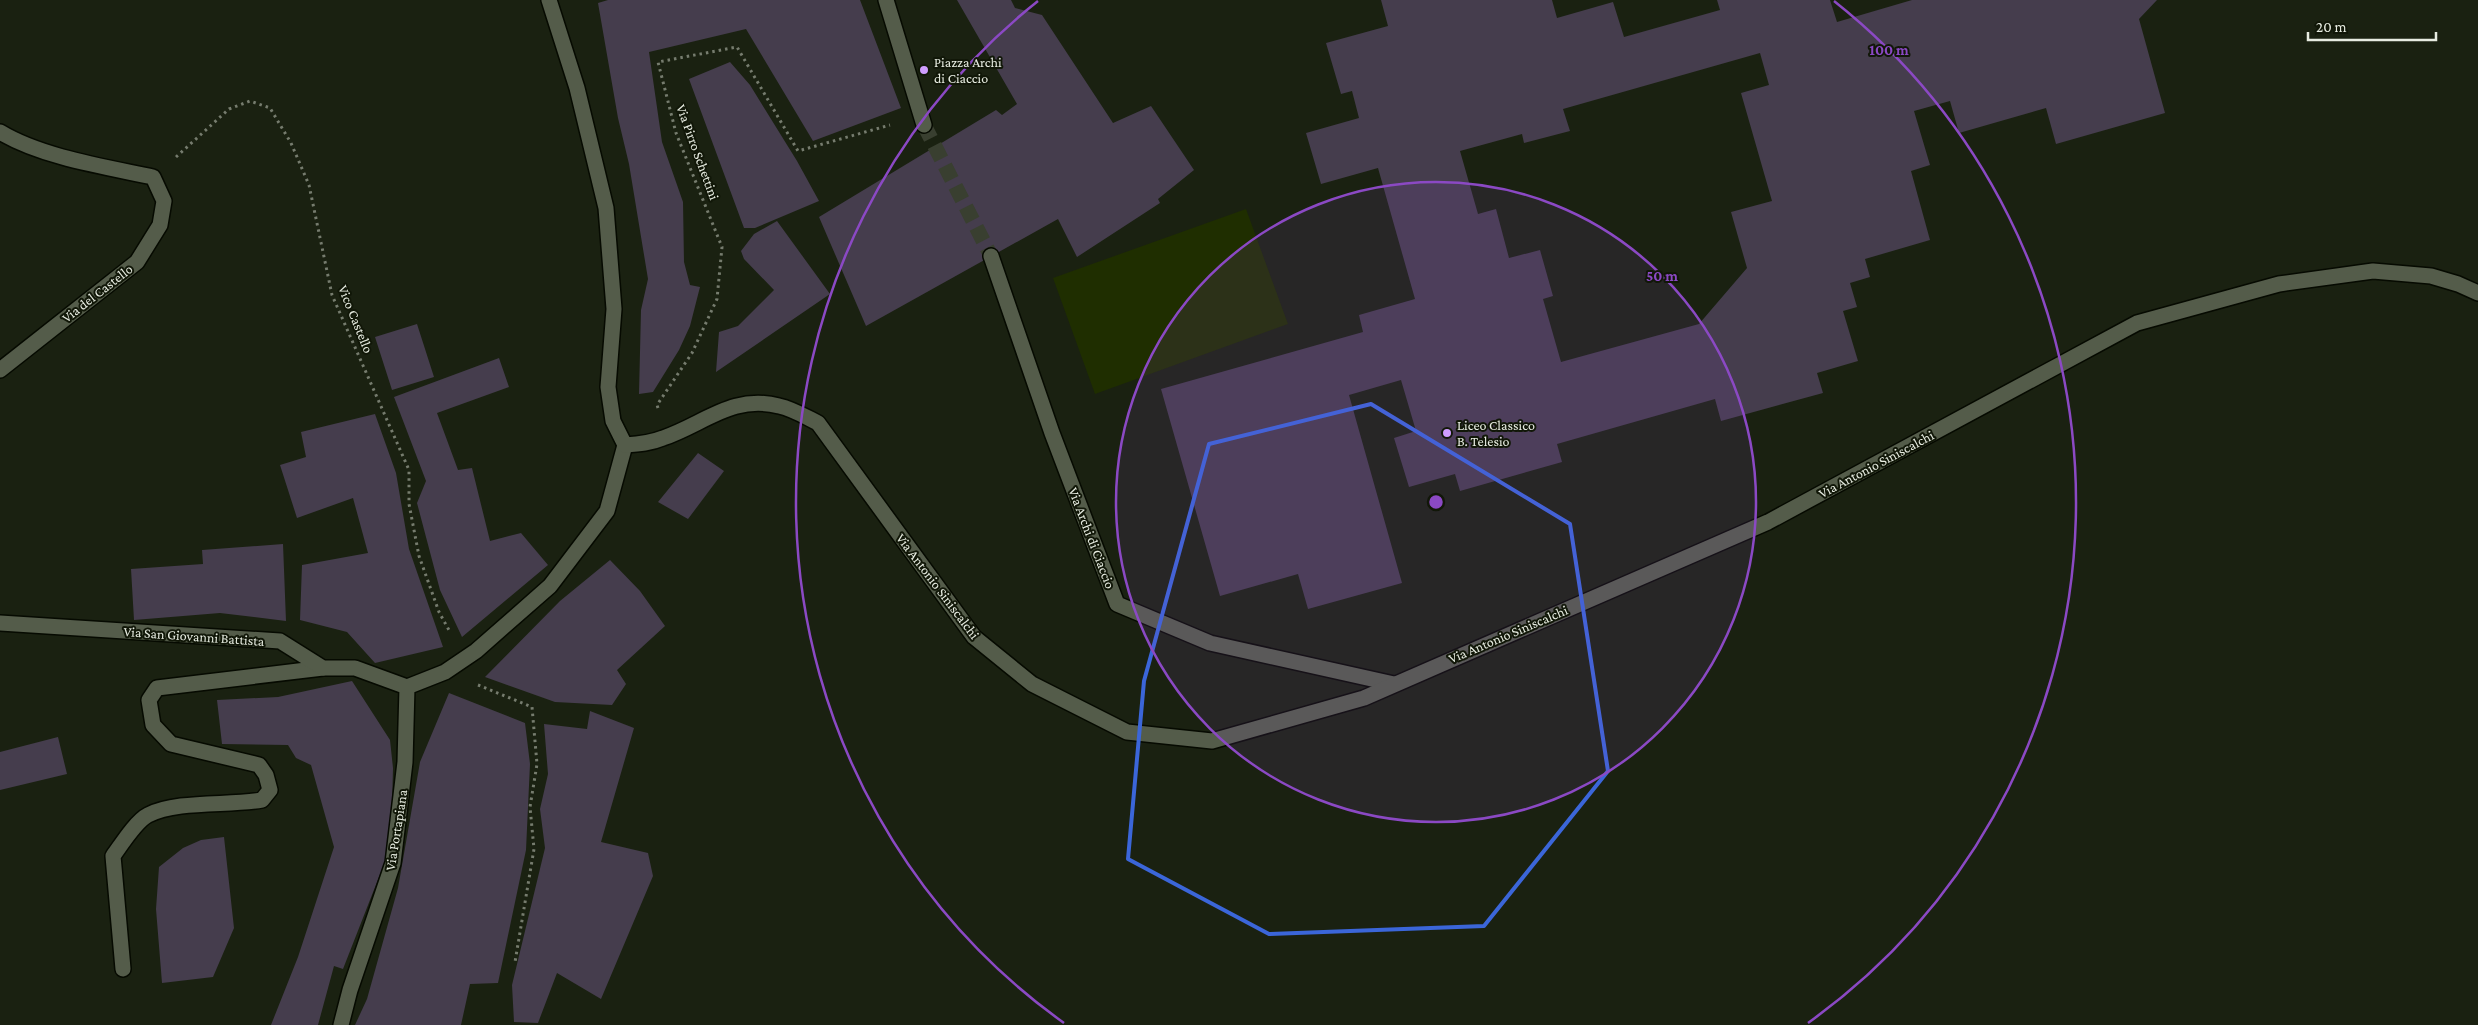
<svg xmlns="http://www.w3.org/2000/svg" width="2478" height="1025" font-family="'Crimson Pro',serif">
	<rect width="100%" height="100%" fill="#1a2111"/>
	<path fill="#1f2e00" d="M1246,209L1288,324L1095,394L1053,278Z"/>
	<path fill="#453d4d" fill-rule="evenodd" d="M608,0H860L901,108L813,141L746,29L649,52L662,142L683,202L684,262L690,285L700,287L690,326L679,350L653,392L639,394L641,310L648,279L629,164L618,118L598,3Z
		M957,0H1011L1015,8L1042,15L1113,123L1151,106L1194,170L1158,199L1160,203L1077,257L1058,219L866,326L819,217L996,110L1002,115L1017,104Z
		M1381,0H1552L1557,18L1613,2L1624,37L1720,10L1717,0H1830L1837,22L1912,0H2157L2139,19L2165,113L2056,144L2046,108L1959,133L1950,101L1914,111L1930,165L1911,171L1930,240L1865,259L1870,277L1850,283L1857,307L1843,311L1858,361L1817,373L1823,393L1721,421L1715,399L1557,444L1562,462L1460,491L1455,474L1409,487L1394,438L1416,431L1401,380L1349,395L1402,583L1308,609L1298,574L1220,596L1161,389L1363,332L1359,315L1415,299L1378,168L1321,184L1306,133L1359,118L1352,91L1341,94L1326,43L1388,26ZM1760,53L1769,85L1741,93L1772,201L1731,212L1747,268L1699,324L1561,362L1543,299L1553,296L1540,250L1509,258L1496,209L1478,214L1460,151L1522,134L1524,143L1570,131L1563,109Z
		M730,62L750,85L797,161L819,201L755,228H744L689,79Z
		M777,221L830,294L716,372L719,332L738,326L774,290L744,259L741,251L754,234Z
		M417,324L434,377L392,390L375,337Z
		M499,358L509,387L437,413L458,470L472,468L490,541L521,533L548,565L462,637L440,590L417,503L426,481L394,397Z
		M375,414L396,473L409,549L443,647L375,663L347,632L300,620L302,565L368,553L353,498L297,518L280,465L306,457L301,432Z
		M698,453L724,471L688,519L658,502Z
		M283,544L286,621L220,613L134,620L131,569L203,564L202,550Z
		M610,560L640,591L665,626L617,670L626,684L612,705L555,702L485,677L560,601Z
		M352,681L390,740L393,768L392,807L386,859L343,969L334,966L318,1025H271L298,957L334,847L311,765L296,758L288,745L222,744L217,700L278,697Z
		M449,693L525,723L530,764L526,850L498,983L470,984L461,1025H355L367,999L398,888L420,762Z
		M590,711L634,728L601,842L648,853L653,876L601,999L557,973L538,1023L514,1022L512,985L545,848L540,809L548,774L544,724L587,729Z
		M58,737L67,774L0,790V752Z
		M224,837L234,928L213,977L162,983L156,909L159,867L183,848L201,840Z"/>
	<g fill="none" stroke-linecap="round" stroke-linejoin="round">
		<path stroke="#393f30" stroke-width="15" stroke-dasharray="15 8" stroke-linecap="butt" d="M924,125L991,256"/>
		<defs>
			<path id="lane" d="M123,969L113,856C121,845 136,821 148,815C177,800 229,806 262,800L270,790L266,775L259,765L171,744L153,725L149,700L157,688L323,668"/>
			<path id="street" d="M886,0L924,125
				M0,132C41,157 106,167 153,177L164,201L160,225L137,262L0,370
				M991,256L1052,433L1117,604L1210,643L1394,684
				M0,623L280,641L323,668H355L407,687
				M407,687L445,672L476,651L550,586L607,511L625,445
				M341,1025L350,990L393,863L405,762L407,687"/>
			<path id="secondary" d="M549,0L577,88L606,208L614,309L608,387L613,421L625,445C639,444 651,443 663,438C704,424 733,394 779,406C793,409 806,417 818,423L974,637L1032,684L1127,732L1212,741L1364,698L1768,522L2137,323L2279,284L2373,271L2431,276L2458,284L2478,293"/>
		</defs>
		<use href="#lane" stroke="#060a01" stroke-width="18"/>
		<use href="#street" stroke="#060a01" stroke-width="18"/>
		<use href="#secondary" stroke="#060a01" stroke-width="18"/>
		<path stroke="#767c6e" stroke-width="3" stroke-dasharray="2.5 4" stroke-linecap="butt" d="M176,157L229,109L250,101L270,108L291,143L309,185L332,295L409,470V504L419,556L439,612L450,632
			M658,408L657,405L692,353L717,299L722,247L676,133L658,62L737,47L798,151L890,125
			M478,685L532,707L537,764L530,807L534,849L515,962"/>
		<use href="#lane" stroke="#545c4a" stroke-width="15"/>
		<use href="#street" stroke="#545c4a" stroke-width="15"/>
		<use href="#secondary" stroke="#545c4a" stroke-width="15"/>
	</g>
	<path fill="none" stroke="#3b66d9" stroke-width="4" stroke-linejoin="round" d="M1371,404L1570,524L1608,771L1484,926L1269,934L1128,859L1144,681L1209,444Z"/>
	<circle cx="1436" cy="502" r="320" fill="#8b49c4" fill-opacity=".12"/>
	<g fill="none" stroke="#8b49c4" stroke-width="2.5">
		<circle cx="1436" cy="502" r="320"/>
		<path d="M1064 1023A640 640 0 0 1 1038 1M1834 1A640 640 0 0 1 1808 1023"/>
	</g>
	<g fill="#cf9dff" stroke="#111708" stroke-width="2">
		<circle cx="924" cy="70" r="5"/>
		<circle cx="1447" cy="433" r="5"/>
	</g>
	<g text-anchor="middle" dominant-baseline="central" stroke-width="4" stroke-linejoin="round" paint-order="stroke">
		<g font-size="14" fill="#e7ece1" stroke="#111708" text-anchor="start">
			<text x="934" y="62">Piazza Archi<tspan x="934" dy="16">di Ciaccio</tspan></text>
			<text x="1457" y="425">Liceo Classico<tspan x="1457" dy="16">B. Telesio</tspan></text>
		</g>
		<g font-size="14" fill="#e7ece1" stroke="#111708">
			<text transform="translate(698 152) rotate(70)">Via Pirro Schettini</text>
			<text transform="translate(97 293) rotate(-38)">Via del Castello</text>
			<text transform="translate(356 319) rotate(68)">Vico Castello</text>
			<text transform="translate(1876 464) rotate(-28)">Via Antonio Siniscalchi</text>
			<text transform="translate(1092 538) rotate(69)">Via Archi di Ciaccio</text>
			<text transform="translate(938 586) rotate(53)">Via Antonio Siniscalchi</text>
			<text transform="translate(1508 634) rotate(-23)">Via Antonio Siniscalchi</text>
			<text transform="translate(194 636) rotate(4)">Via San Giovanni Battista</text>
			<text transform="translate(396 830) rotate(-81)">Via Portapiana</text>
		</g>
	</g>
	<circle cx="1436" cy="502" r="8" fill="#8b49c4" stroke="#111708" stroke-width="2.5"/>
	<g font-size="15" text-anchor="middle" font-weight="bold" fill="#8b49c4" stroke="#111708" stroke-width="4" stroke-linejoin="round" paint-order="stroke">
		<text x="1889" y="55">100 m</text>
		<text x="1662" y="281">50 m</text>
	</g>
	<path d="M2308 32v8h128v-8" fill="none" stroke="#e7ece1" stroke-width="2.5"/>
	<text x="2316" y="32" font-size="15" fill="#e7ece1" stroke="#111708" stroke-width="4" paint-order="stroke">20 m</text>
</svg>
